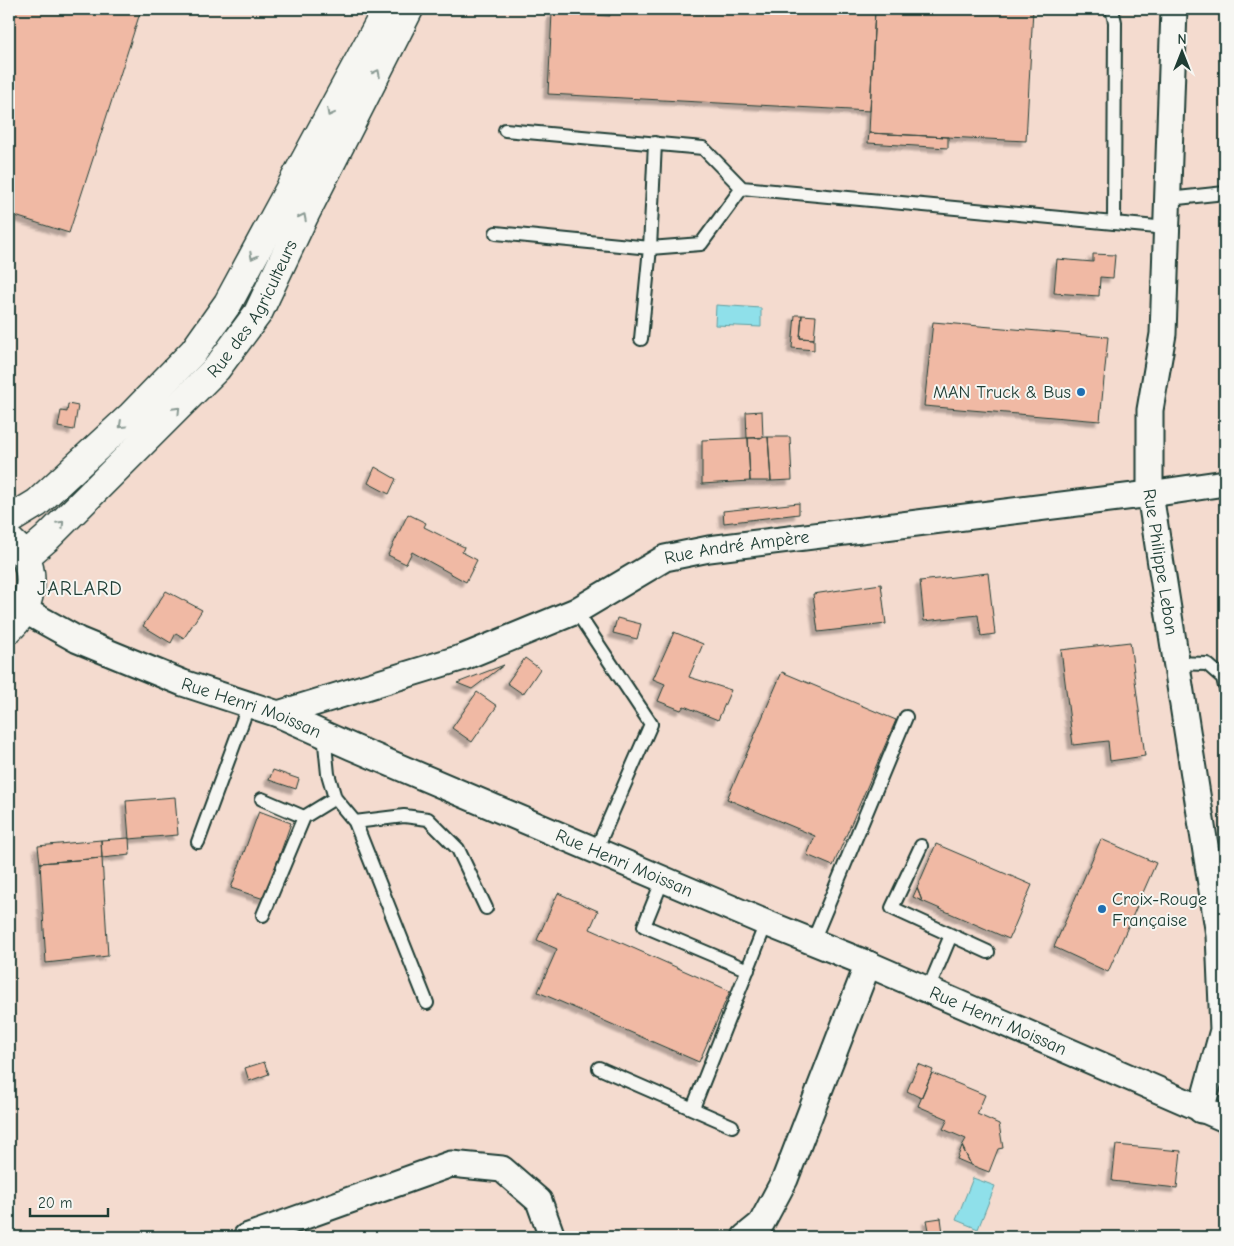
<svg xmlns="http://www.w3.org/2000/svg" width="1234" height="1246" font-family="'Comic Neue',sans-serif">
	<defs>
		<filter id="shadow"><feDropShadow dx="-4.5" dy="4.5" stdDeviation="1" flood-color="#0004"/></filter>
	</defs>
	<rect width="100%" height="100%" fill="#f5eae2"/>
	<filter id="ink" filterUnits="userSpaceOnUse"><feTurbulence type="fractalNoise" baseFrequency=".02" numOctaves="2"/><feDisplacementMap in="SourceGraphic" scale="10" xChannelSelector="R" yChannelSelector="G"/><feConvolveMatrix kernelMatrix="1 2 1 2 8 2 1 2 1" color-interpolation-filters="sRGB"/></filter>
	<g filter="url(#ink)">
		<path fill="#f4dbcf" d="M9,9H1225V1237H9Z"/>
		<path fill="#8fe0ea" stroke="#629fa1" d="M716,305L761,308V327L715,325Z
			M973,1178L995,1186L978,1229L956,1220Z"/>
		<path fill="#f0b9a4" stroke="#1f3d34" filter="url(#shadow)" d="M9,9L141,10L69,233L9,214Z
			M610,9H875L870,111L548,94L552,13L610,16Z
			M875,9H1033L1026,141L869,133Z
			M869,133L948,137V148L868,143Z
			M1093,254L1115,255L1113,278L1100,277L1099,296L1054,293L1057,259L1093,262Z
			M795,315H802L800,338L814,339V350L792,348Z
			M802,315L816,316L814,339L800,338Z
			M933,322L1108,337L1100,421L924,406Z
			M68,404L78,406L74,430L58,427L61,411L67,412Z
			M762,411L763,438H747L746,412Z
			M768,437L771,481H750L748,438Z
			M768,437H790L792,480L771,481Z
			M748,438L750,481L702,484V440Z
			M375,467L396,479L389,494L368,483Z
			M799,503V514L724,523L723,511Z
			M408,514L426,523L424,527L464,547L462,552L477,560L466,582L412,552L406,564L388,555Z
			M988,573L995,634L981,636L978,615L924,621L920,581Z
			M881,584L886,624L818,632L813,594Z
			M166,591L202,610L184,638L176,633L171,643L143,626Z
			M617,618L641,624L637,639L613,633Z
			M674,632L703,644L689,677L731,690L718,720L684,706L681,710L658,701L665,684L653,679Z
			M1130,642L1145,756L1110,761L1108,741L1073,745L1061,650Z
			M525,658L540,669L523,694L507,683Z
			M504,665L472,689L457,683Z
			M782,672L896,720L833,866L807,855L815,836L727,799Z
			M477,692L497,706L472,742L452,728Z
			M273,770L299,779L296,789L269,780Z
			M175,797L178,835L129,839L126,801Z
			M259,811L291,823L264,899L231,888Z
			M129,838L130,855L102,858L101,840Z
			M1101,839L1156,863L1108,972L1054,947Z
			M101,840L102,858L40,863L38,846Z
			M936,844L1032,885L1009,939L922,901L917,888Z
			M102,858L108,956L46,963L40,863Z
			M917,888L922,901L913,897Z
			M558,893L598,911L590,929L730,991L699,1062L538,992L557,949L537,940Z
			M264,1062L269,1074L249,1081L245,1068Z
			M918,1064L933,1070L921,1098L907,1091Z
			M932,1073L985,1095L977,1114L999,1124L1003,1148L998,1149L989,1172L971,1165L962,1146L966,1139L943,1129L948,1119L918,1106Z
			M1116,1145L1181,1151L1177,1188L1112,1181Z
			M962,1146L971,1165L957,1159Z
			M941,1218L943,1233L930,1235L927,1220Z
			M943,1233L953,1237H930V1235Z"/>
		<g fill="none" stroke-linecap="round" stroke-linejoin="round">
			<defs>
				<path id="lane" d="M1112,9L1115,22L1114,223
					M505,130L703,148L742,188L1167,228
					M1168,199L1225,193
					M496,233L650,248L701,244L742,188
					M641,339L650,248L655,143
					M576,611L651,724L596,850
					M1176,663L1207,664L1223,678L1225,687
					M324,734L328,774L335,798L355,822L427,1003
					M262,799L304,817
					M355,822L404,816L428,819L458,849L486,908
					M198,842L249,704
					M921,846L892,908L988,952
					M663,879L644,926L748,970
					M263,915L304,817L335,798
					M813,941L906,717
					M928,990L951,935
					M599,1068L732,1126
					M693,1108L766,923"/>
				<g id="street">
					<path id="s1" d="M1174,9L1163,334L1150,410V494L1219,935L1223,1030L1201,1110"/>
					<path id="s2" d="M24,610L78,640L95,647L183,683L278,714L352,747L766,923L868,964L1225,1119"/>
					<path id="s3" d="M278,714L464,657L576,611L665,558L709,549L1150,494L1225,483"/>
					<path d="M246,1237L451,1164L502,1169L539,1201L552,1237"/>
					<path d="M745,1237L761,1224L785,1179L868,964"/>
				</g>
				<g id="secondary">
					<path d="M9,520L37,503L132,415L194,351L228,303L387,9"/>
					<path d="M9,540C14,545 22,551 25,557C37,581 28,612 9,629"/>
					<path id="s4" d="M25,557L46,539L217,368L258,313L303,218L409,9"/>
				</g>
			</defs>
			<use href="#lane" stroke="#1f3d34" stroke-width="16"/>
			<use href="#street" stroke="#1f3d34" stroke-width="29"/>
			<use href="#secondary" stroke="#1f3d34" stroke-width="31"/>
			<use href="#lane" stroke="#f6f6f2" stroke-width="12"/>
			<use href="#street" stroke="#f6f6f2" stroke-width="25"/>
			<use href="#secondary" stroke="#f6f6f2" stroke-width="28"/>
		</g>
		<defs><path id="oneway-chevron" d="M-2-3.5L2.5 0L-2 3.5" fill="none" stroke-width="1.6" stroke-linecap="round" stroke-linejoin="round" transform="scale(1.25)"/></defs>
		<g stroke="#8a9a93">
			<use href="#oneway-chevron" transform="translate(377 73) rotate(-63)"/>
			<use href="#oneway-chevron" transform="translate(330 113) rotate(118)"/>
			<use href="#oneway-chevron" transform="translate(303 217) rotate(-63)"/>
			<use href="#oneway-chevron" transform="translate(253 256) rotate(118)"/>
			<use href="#oneway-chevron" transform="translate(177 410) rotate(-46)"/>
			<use href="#oneway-chevron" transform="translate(122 425) rotate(137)"/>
			<use href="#oneway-chevron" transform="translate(61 524) rotate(-45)"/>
		</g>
	</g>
	<g fill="#1f6fb2" stroke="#f6f6f2" stroke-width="2">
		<circle cx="1081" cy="392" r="5"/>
		<circle cx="1102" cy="909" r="5"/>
	</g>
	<g text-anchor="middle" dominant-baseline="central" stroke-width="4" stroke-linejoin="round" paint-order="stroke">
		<g font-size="18" fill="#1f3d34" stroke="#f6f6f2">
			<text stroke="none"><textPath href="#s4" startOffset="339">Rue des Agriculteurs</textPath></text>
			<text stroke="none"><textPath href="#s3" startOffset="492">Rue André Ampère</textPath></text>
			<text stroke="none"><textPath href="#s1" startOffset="555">Rue Philippe Lebon</textPath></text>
			<text stroke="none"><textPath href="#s2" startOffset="248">Rue Henri Moissan</textPath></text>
			<text stroke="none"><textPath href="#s2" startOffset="652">Rue Henri Moissan</textPath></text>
			<text stroke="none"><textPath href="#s2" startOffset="1058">Rue Henri Moissan</textPath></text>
		</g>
		<g font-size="18" fill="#1f3d34" stroke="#f6f6f2" text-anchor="end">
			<text x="1071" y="392">MAN Truck &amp; Bus</text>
			<text x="1112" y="899" text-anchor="start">Croix-Rouge<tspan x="1112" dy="21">Française</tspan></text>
		</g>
		<g font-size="20" letter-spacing="1" fill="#1f3d34" stroke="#f6f6f2">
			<text x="80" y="588">JARLARD</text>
		</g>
	</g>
	<rect width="1234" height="1246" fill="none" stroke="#f6f6f2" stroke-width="30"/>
	<rect x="15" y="15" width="1204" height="1216" fill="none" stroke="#1f3d34" stroke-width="2" filter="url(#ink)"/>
	<g transform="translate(1182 52)" stroke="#f6f6f2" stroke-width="4" paint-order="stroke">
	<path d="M0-4L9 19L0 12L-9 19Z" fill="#1f3d34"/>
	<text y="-8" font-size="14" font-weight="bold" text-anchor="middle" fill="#1f3d34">N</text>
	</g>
	<path d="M30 1208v8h78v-8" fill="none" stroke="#1f3d34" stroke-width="2.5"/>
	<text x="38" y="1208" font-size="15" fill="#1f3d34" stroke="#f6f6f2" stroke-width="4" paint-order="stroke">20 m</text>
</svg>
